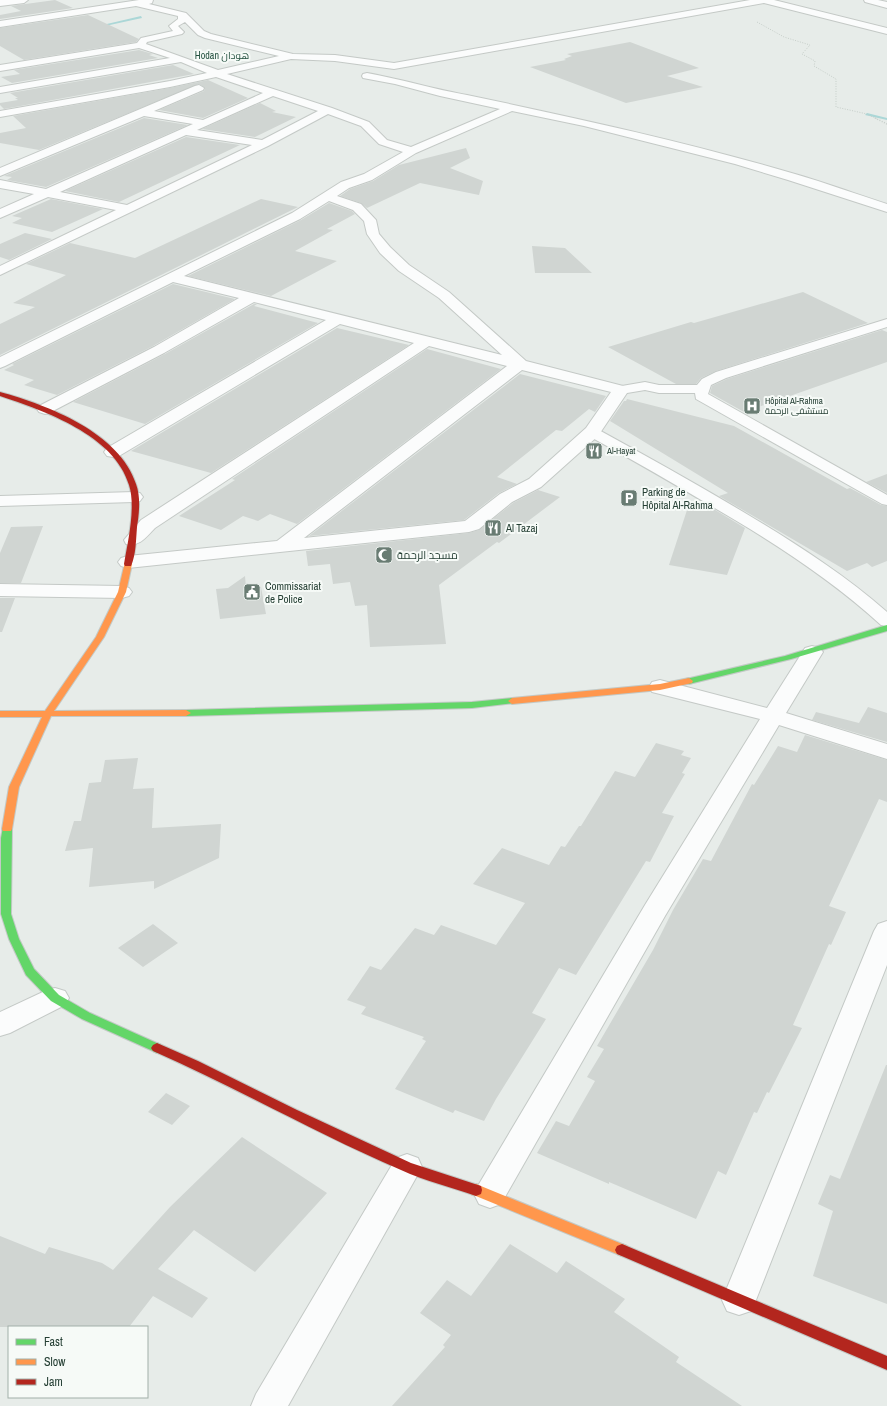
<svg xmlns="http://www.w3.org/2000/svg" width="887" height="1406" font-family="'Archivo Narrow',Cairo,sans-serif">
	<rect width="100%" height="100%" fill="#e7ece9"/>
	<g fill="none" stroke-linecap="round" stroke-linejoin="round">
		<path fill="#abd7d7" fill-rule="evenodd" d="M141,16L142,18L96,28L94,27Z
			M867,113L887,118V120L865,115Z"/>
	</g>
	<path fill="#d0d5d2" d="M55,0L73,8L0,19V15L21,11L11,6Z
		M88,15L139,39L136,42L24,60L0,46V28Z
		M630,42L699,68L667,76L703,87L626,103L530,67L566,60L564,59L572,56L567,54Z
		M139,50L153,54L149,55L158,58L12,83L1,77L20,74L14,70Z
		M173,65L194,74L4,109L0,105V103L18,100L15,98H18L10,93Z
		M208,80L248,98L203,118L159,110L204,91L205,88L199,84L39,150L0,143V133L26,128L13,116L170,88Z
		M260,103L276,111L272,112L296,117L255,137L202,129Z
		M144,118L188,125L46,187L7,180L12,177L4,176Z
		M186,137L240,145L119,202L65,191Z
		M466,148L470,158L450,168L483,181L479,195L420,183L367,208L361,203L340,196L350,189L373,181L399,165Z
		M51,199L103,209L52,232L12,223L22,218L12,216Z
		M261,199L298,207L0,355V324L35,307L13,303L66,275L26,264L70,243L135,258Z
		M329,203L352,211L355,214L327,229L333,230L295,251L337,261L271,296L188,276L301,220Z
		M25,233L52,239L9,260L0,257V244Z
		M532,246L565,248L592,273H535Z
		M173,284L235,299L153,346L57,395L24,385L34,380L4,370L14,365L12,364Z
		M803,292L868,323L716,371L701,378L696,384H676L608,347L691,322L694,323Z
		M254,304H257L254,306L318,323L145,424L73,402L165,354Z
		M337,328L409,345L211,473L131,451Z
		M882,330L887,332V362L744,412L710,393L712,386L727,379Z
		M427,349L501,369L297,524L270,514L258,521L243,516L221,530L179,516L235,480L232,479Z
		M520,374L606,396L595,412L589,409L562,431L556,430L497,477L517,484L499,493L464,520L309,536Z
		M627,399L734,426L847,489L850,488L881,505L887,506V561L872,567L867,563L847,571L719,496L728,493L610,421L624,401H626Z
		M887,474V493L866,482Z
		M538,490L560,497L499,543L497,542L439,585L446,644L370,647L367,605L355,606L350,582L333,584L330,564L308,566L306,551L469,533L479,530L513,503Z
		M702,502L745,528L727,575L669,565L688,507Z
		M43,526L21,583H0V553L11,527Z
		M245,576L246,588L261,587L266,614L220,619L216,589L228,588Z
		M0,598H15L2,632H0Z
		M868,707L887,713V742L812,720L816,712L859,723Z
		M805,735L887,760V802L879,799L829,906L846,912L831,945L829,944L793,1025L802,1028L769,1093L767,1092L757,1113L754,1112L726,1175L718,1171L696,1219L609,1182V1184L537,1153L556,1121L569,1126L595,1081L587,1077L604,1049L597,1046L653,950L673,910L703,859L711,861L752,784L754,785L778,746L797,752Z
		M656,743L684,751L681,755L691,758L682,773L685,774L662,813L674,816L650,862L646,861L576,975L559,968L532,1013L546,1019L496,1099L484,1121L455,1110L453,1113L395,1089L426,1041L422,1039L424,1037L361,1014L366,1007L347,1000L370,966L381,970L415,928L434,935L441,925L496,945L525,903L473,884L502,848L549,865L561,846L565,847L579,826H581L615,771L635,777Z
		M138,758L133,789L154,788L152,828L221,824L219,858L154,889V881L89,887L93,848L65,851L74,821H81L89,783L101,782L105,760Z
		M153,924L178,943L143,967L118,948Z
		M886,1065H887V1304L813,1276L833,1211L818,1204L830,1175L840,1179Z
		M166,1093L190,1106L172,1125L148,1112Z
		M242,1137L327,1193L255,1272L194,1230L158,1269L208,1298L192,1318L153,1296L129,1327H0V1236L45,1254L49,1247L102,1263L113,1270L170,1207Z
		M510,1244L557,1273L566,1261L625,1299L614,1312L679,1357L676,1362L742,1406H392L445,1347L443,1345L451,1335L420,1313L447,1280L471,1296Z"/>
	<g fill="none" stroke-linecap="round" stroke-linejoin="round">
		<defs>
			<path id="lane" d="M887,319V327L726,378L711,385L708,394L887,495V505L882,504L696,399L695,393H659L645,390L621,394L616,393L614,390L616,387L645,382L659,385H697L702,379L716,372Z
				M592,428L597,429C648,457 700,486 750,516C798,545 845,575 887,612V626L881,625C836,584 787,551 735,520C686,491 637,462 587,435L585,432L587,429Z"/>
			<path id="street" d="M0,0H28L24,3L0,6Z
				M139,0H153L152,3L149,4L186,13L204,31L211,34L293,54L335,55L394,63L750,0H774L887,28V34L764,3L394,69L335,61L291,59L227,74L332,108L369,122L387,140L411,147L500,109L440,96L395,84L363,78L362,76L363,74L367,73C401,79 433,89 467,95C576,118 687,142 795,174C826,183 856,194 887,204V212L788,180L735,164L584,126L512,111L416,153L372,180L349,188L337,196L361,204L376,220L379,234L390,247L409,265L449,292L526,361L627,387L629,390L598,436L541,487L512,502L479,529L469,532L128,568L121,566L118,562L121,558L128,556L277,541L507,366L429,346L155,528C146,537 140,547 126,544L124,540L141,520L414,343L340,324L119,456L113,457L107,456L104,452L107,448L326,320L254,302L164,353L51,412L45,414L39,412L37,409L39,406L154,347L239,298L173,282L5,366L0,368V357L292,213L341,182L364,174L403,152L379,144L361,126L328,114L268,146L0,275V266L116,210L48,197L0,218V209L34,194L0,188V180L46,189L193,124L144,116L0,176V168L195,86L199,85L204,88L203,90L154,111L203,120L263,93L216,77L170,87L0,117V111L170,81L207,73L181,62L0,93V87L170,58L139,48L0,71V65L137,43L141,38L173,31L169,26L178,19V16L136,6L0,27V21ZM185,22L198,35L205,38L279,56L218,70L146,44L147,42L182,34L184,32L178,26ZM273,96L318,111L262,140L197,130ZM186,135L252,145L127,205L60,192ZM329,201L353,210L364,221L367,234L380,253L399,271L439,298L502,355L184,276L300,219ZM522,370L611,392L586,428L529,479L500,494L465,521L304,538Z
				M864,0H878L887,2V8L865,2Z
				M134,492L140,493L143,497L140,501L134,502L0,506V496Z
				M0,584L122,586L129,588L132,592L129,596L122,598L0,596Z
				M812,646L819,648L823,652L786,713L887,744V759L779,725L665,916L501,1204L490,1208L479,1204L474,1194L479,1184L645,905L760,719L652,692L649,687L652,682L660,680L767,708L805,648Z
				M887,921V965L756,1300L751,1311L739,1315L727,1311L722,1300L874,931L878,924Z
				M55,988L65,991L69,998L65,1005L10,1033L0,1036V1012L45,991Z
				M407,1154L418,1158L422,1167L288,1406H251L256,1394L396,1158Z"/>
			<path id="fast" d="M887,625V631L791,659L689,684L685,681L686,679L785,656Z
				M512,698L515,699L516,701L515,703L472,708L186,716L181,713L186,710L472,702Z
				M7,826L11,827L12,829L11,914L19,939L34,969L59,995L90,1013L161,1045L163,1048L161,1051L157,1053L153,1051L82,1019L51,1001L26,975L9,939L1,914V838L3,827Z"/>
			<path id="slow" d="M125,562H131L132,564L126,592L104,637L54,711L186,710L191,713L186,716H51L19,787L12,829L11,831H3L2,829L9,787L42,717H0V711H45L96,637L118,592Z
				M689,678L693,681L692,683L660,690L512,704L508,701L512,698L660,684Z
				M476,1184L627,1246L629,1250L627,1254L622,1256L471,1194L470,1190L471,1186Z"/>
			<path id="jam" d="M0,392C48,405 120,433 136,484C141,497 139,514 137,527C136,539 136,555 131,566H125L124,564C128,541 136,507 129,485C114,435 45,411 0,396Z
				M157,1043L198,1061L297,1110L411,1163L481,1186L482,1190L481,1194L476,1196C451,1187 425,1181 401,1170C317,1134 237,1088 153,1051L151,1048L153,1045Z
				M622,1244L887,1356V1370L617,1254L615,1250L617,1246Z"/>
		</defs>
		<use href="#lane" stroke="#c4c9c6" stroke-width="2"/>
		<use href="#street" stroke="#c4c9c6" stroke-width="2"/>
		<use href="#fast" stroke="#c3c9c6" stroke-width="2"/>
		<use href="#slow" stroke="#c3c9c6" stroke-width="2"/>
		<use href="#jam" stroke="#c3c9c6" stroke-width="2"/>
		<path stroke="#c6cec9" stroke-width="1" stroke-dasharray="1 1.5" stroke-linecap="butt" d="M757,22L784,37L810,45L802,54L815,61L814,66L836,79V107L867,114L877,119"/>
		<path stroke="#c6cec9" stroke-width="1.5" stroke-dasharray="1 1.5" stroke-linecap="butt" d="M875,118L887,124"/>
		<use href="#lane" fill="#fbfcfc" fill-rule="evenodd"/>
		<use href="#street" fill="#fbfcfc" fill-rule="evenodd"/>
		<use href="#fast" fill="#63d668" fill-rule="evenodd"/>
		<use href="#slow" fill="#ff974d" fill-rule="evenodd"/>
		<use href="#jam" fill="#b3261e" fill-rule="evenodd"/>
	</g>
	<defs>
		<symbol id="hospital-square" viewBox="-11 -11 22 22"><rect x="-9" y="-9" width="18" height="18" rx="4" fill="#697c73" stroke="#f6faf7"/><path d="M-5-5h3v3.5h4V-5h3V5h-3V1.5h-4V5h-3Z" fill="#fff"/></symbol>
		<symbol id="restaurant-square" viewBox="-11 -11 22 22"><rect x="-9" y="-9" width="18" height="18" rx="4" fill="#697c73" stroke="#f6faf7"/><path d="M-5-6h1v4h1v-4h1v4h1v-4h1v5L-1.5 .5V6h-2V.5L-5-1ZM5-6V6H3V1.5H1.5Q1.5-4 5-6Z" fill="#fff"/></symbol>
		<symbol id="parking-square" viewBox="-11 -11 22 22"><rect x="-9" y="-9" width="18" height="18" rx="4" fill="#697c73" stroke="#f6faf7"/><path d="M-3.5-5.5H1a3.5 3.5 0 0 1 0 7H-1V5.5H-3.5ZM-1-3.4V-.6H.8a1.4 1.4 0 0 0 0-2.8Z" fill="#fff"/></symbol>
		<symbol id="mosque-square" viewBox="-11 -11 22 22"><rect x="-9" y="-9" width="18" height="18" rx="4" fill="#697c73" stroke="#f6faf7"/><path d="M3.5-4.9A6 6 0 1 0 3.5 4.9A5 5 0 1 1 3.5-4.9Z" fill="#fff"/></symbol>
		<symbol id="civic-square" viewBox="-11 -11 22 22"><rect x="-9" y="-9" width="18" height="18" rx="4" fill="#697c73" stroke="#f6faf7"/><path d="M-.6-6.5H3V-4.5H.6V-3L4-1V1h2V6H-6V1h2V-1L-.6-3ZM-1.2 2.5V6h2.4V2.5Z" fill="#fff"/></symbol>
	</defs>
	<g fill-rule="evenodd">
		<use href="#hospital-square" x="742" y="396" width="20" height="20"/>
		<use href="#restaurant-square" x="584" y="441" width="20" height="20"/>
		<use href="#parking-square" x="619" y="488" width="20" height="20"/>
		<use href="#restaurant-square" x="483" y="518" width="20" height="20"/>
		<use href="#mosque-square" x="374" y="545" width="20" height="20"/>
		<use href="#civic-square" x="242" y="582" width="20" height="20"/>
	</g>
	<g text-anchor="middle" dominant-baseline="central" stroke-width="4" stroke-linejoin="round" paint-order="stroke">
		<g font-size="9" fill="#253f34" stroke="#f6faf7" text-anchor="start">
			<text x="765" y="401">Hôpital Al-Rahma<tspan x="765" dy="10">مستشفى الرحمة</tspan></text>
			<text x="607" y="451">Al-Hayat</text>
		</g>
		<g font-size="10" fill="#22503e" stroke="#f6faf7">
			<text x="222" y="55">Hodan هودان</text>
		</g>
		<g font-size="11" fill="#253f34" stroke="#f6faf7" text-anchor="start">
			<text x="642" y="492">Parking de<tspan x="642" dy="13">Hôpital Al-Rahma</tspan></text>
			<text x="506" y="528">Al Tazaj</text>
			<text x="397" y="555">مسجد الرحمة</text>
			<text x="265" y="586">Commissariat<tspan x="265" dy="13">de Police</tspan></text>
		</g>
	</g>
	<rect x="8" y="1326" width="140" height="72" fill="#f6faf7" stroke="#a2afa9"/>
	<rect x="16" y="1339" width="20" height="6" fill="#63d668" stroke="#a2afa9"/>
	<text x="44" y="1346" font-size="12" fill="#253f34">Fast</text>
	<rect x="16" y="1359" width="20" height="6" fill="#ff974d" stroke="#a2afa9"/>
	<text x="44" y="1366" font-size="12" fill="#253f34">Slow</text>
	<rect x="16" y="1379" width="20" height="6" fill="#b3261e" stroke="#a2afa9"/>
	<text x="44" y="1386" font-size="12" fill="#253f34">Jam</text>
</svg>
